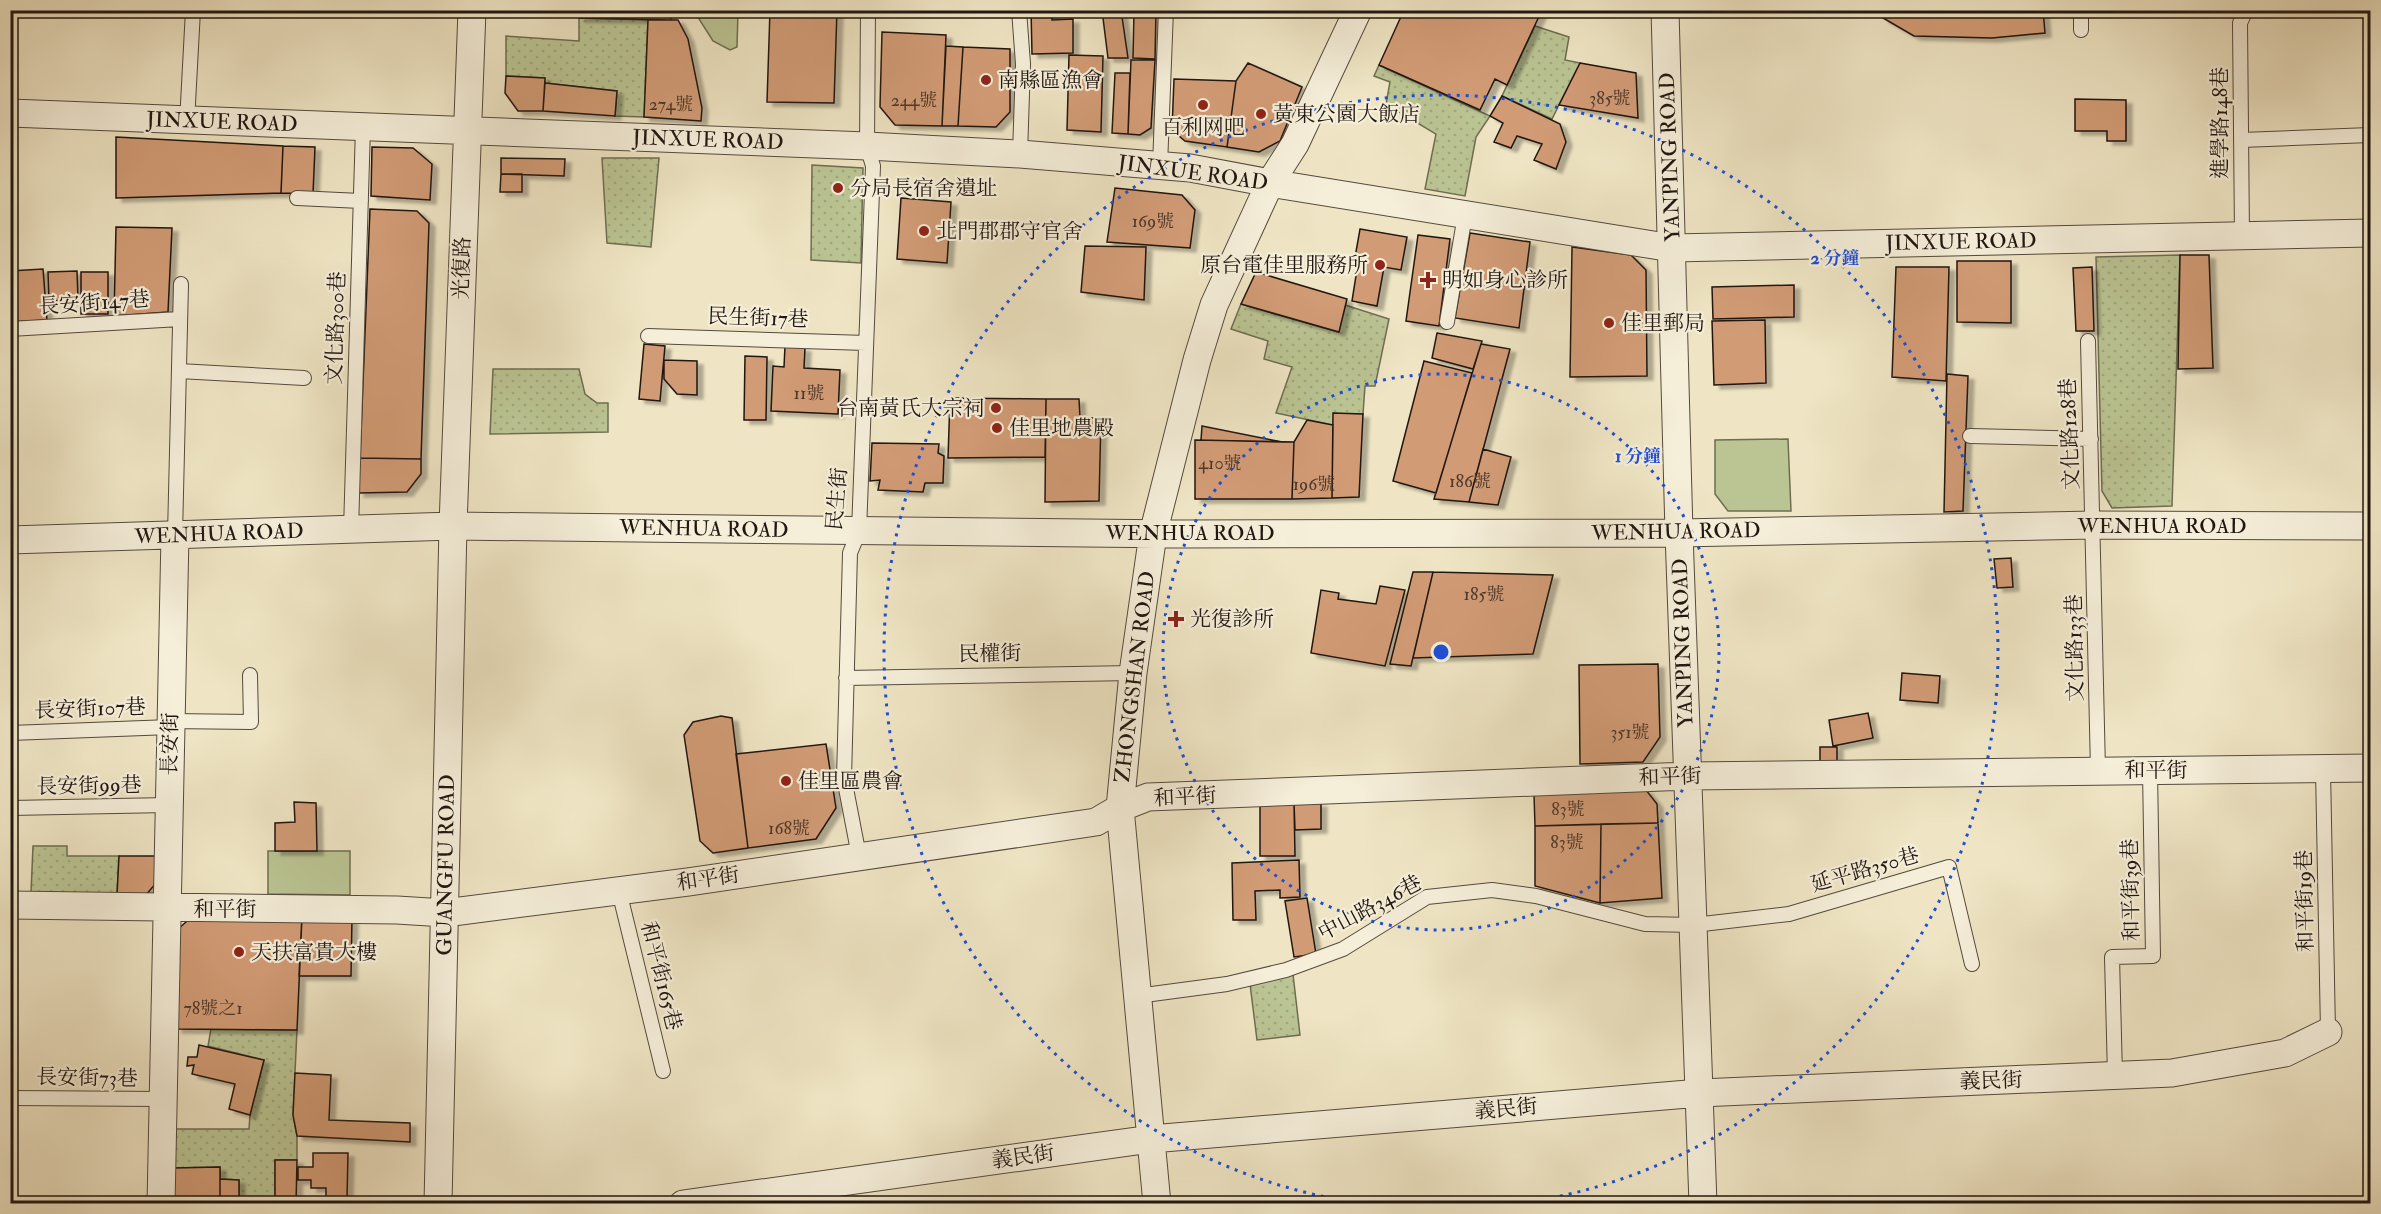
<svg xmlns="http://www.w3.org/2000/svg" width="2381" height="1214" font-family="'IM FELL Double Pica','Noto Serif TC',serif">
	<defs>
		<pattern id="grass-dots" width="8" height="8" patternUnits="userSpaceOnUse" patternTransform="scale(1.5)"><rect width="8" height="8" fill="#bbc493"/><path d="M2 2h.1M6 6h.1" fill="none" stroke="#a0a87e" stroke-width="1.8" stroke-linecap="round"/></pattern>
		<filter id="shadow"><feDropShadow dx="6" dy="4" stdDeviation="1.5" flood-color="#0004"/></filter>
	</defs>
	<rect width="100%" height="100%" fill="#efe5c4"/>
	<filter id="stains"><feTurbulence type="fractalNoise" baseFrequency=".00333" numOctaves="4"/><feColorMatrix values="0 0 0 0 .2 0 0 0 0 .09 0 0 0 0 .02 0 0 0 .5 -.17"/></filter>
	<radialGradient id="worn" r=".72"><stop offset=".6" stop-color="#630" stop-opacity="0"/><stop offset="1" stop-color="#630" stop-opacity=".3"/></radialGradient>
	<path fill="url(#grass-dots)" stroke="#6e6d52" stroke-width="1.5" d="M579,18L648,20L644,117L615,116L617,91L545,83V78L506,76V36L579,41Z
		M1535,26L1569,37L1565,60L1580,63L1552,119L1502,96Z
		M1379,65L1490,116L1476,137L1465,196L1425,189L1436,134L1386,104L1390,82L1374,76Z
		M602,158H659L651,247L607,243Z
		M812,165L863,168L861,263L811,260Z
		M2180,255L2172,506L2112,508L2102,491L2096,257Z
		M1241,304L1338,332L1345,305L1389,319L1375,386H1365L1363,414H1334L1333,425L1276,413L1292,367L1264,359L1268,341L1231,329Z
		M493,369H579L585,394L597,403H608V432L490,434Z
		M33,846H67V856H119L117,895L31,893Z
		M1293,974L1300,1035L1257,1040L1250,984Z
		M211,1029L297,1030L293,1115L297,1136V1160H275V1203H239V1180L220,1179V1167L173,1168L175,1129H249L250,1115L264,1060L208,1046Z"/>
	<path fill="#bbc493" stroke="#6e6d52" stroke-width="1.5" d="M694,11H738L737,47L730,50L713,41Z
		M1788,439L1791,511H1728L1715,494V440Z
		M268,851H350V895L268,894Z"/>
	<path fill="#d19b74" stroke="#211611" stroke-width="1.5" filter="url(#shadow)" d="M579,10H670L671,20L579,18Z
		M770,10H837L834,103L767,102Z
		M1031,10H1052V20L1073,19V53L1032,54Z
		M1102,10H1121L1128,58H1108Z
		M1134,10H1156L1155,59L1133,58Z
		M1404,10H1542L1507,85L1495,79L1480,110L1379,65Z
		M1882,10H2043L2045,33L1992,38L1914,36L1883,18Z
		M648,20H678L688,39L702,108L701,121L644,117Z
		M882,32L946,35L942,126L895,125L880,107Z
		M946,46L963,47L958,126H942Z
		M963,47L1010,49V112L996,127L958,126Z
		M1069,55L1103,56L1101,132L1067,130Z
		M1131,60H1155L1151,128L1140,135L1128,134Z
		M1248,63L1302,87L1280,141L1259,152L1227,147L1236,81Z
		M1580,63L1636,73L1638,118L1559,105Z
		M1115,73H1130L1128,134L1112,133Z
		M506,76L545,78L543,111H518L505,93Z
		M1174,79L1236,81L1227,147L1185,141L1172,130Z
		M545,83L617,91L615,116L543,111Z
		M1502,96L1560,124L1566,142L1556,169L1534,160L1542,144L1517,136L1511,148L1494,142L1503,123L1490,116Z
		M2075,99L2126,100V141H2107V131H2075Z
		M116,137L283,146L281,193L116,198Z
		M283,146L315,147L313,194L281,193Z
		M372,147L413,148L432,164L430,200L371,196Z
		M501,158L565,159L564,176L501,174Z
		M501,174H522V192H500Z
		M1115,188L1182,195L1195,210L1190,248L1107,242Z
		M901,198L951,202L947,263L897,259Z
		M370,209L417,211L429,223L421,459L360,458Z
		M116,227L172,228L168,312L114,316Z
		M1360,229L1407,237L1401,270L1384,267L1377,306L1352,301L1358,263H1354Z
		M1470,233L1530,242L1519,328L1455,318Z
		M1418,235L1450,239L1439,326L1406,321Z
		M1085,246L1146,247L1144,300L1081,292Z
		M1572,247L1631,255L1646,270L1647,376L1570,377Z
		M2180,255H2209L2213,368L2178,369Z
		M1957,261H2011V323L1957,322Z
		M1896,267H1949L1946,381L1892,377Z
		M2092,267L2094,331H2076L2073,268Z
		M43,269L47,320L10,322V271Z
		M77,271L78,299L49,301L48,272Z
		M81,272H108V314H81Z
		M1256,272L1347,299L1339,332L1241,304Z
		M1794,285V317L1713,319L1712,287Z
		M1765,320L1766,383L1714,385L1712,321Z
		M1437,333L1482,341L1473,369L1432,358Z
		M644,344L665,346L660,401L639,399Z
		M1481,344L1510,349L1469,502L1434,499Z
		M785,346L805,348L804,368L840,370L838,414L771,411L773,366L784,367Z
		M745,356L767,357L766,420H744Z
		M664,360L697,361V395L677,394L664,379Z
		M1424,361L1472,373L1436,493L1393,481Z
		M1947,374L1968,376L1963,511L1944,512Z
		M950,398L1046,399L1045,457L948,458Z
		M1046,399H1079L1080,418H1101L1099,501L1045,502Z
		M1333,413L1363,414L1359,497L1332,498Z
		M1307,420L1333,425L1332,498L1292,499L1294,442Z
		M1202,426L1282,442L1201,440Z
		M1195,440L1294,442L1292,499H1195Z
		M872,443L939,444L938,453L944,456L943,483H925L923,492L878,490L880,480L870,481Z
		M1483,449L1511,457L1498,505L1469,502Z
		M360,458L421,459V474L407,492L358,493Z
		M2011,558L2013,587L1997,588L1994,559Z
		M1413,572H1433L1411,666L1390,664Z
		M1433,572L1553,575L1533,654L1413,658Z
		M1380,586L1405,590L1385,666L1311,653L1321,590L1339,593L1338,599L1376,604Z
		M1658,664L1660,737L1643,762L1580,764L1579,665Z
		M1902,673L1940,676L1938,703L1900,700Z
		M1868,713L1873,738L1833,746L1829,720Z
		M721,716L732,718L748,848L713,853L700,841L684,735L693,722Z
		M826,744L836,808L816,839L748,848L736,754Z
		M1820,747H1837V761H1820Z
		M1646,790L1657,804L1658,823L1535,826L1534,795Z
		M294,802L316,803L317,851H275V823L295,822Z
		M1294,803L1295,856H1260V804Z
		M1294,803H1321V829L1295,830Z
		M1658,823L1662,898L1600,903L1601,824Z
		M1601,824L1600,903L1535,886V826Z
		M119,856H156L157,882L145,896L117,895Z
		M1299,860L1300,897L1280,898V890L1255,891L1256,920H1233L1232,863Z
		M1307,898L1316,954L1294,957L1285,901Z
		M194,915L302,916L297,1030L176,1029L178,929Z
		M302,916L352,917L351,976H299Z
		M199,1045L264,1060L250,1115L229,1109L235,1084L192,1074L194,1065L187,1066L188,1057H197Z
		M295,1073L331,1075L329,1120L410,1123V1142L297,1136L293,1115Z
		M313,1153H348L347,1198H326V1188H311V1180H298V1167H313Z
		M275,1160H297L296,1204H275Z
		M220,1167V1204H173V1168Z
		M220,1179L239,1180V1204H220Z"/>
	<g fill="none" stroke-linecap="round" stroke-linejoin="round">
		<defs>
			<path id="lane" d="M1019,10L1023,64L1020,154
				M2081,10V30
				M187,122L193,10
				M2241,140L2370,135
				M1160,166L1166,10
				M297,198L361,201
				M2242,236L2240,23L2246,10
				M1447,322L1465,215
				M10,329L180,319
				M648,336L866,343
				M2088,341L2098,770
				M179,371L304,378
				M1970,436L2091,439
				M351,530L363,127
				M175,535L181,284
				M846,678L1133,673
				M171,721L251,722L250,675
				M10,733L171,727
				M2323,769L2328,1032
				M10,808L169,805
				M859,856L844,778L850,553L859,531L873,166L867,146L868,10
				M619,891L663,1071
				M1137,996L1227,984L1286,970L1343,949L1427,897L1492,890L1536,896L1645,924L1694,925L1789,914L1949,867L1972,964
				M2115,1076L2112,957L2153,956L2150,770
				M10,1098L163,1099"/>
			<path id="street" d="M1665,10L1679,533L1703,1204
				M10,113L867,146L1020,154L1190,168L1270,183L1672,248L2370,233
				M10,540L453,526L1180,534L1679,533L2094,525L2370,526
				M10,905L397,910L445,913L688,882L1096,822L1120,808L1148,797L1688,776L2370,768
				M161,1204L175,535
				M438,1204L453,526L472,10
				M683,1204L1151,1139L1700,1093L2172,1073L2285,1053L2328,1032
				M1157,1204L1120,808L1133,673L1153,534L1197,360L1214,305L1270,183L1295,144L1358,10"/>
		</defs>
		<use href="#lane" stroke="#544a3e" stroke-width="16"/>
		<use href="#street" stroke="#544a3e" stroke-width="29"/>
		<use href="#lane" stroke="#f5eed9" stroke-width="14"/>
		<use href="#street" stroke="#f5eed9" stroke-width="27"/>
	</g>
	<g fill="none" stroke="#1d4ed8" stroke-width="3" stroke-dasharray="3 6">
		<circle cx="1441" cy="652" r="278"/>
		<path d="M1359 1203A557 557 0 1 1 1523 1203"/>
	</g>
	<g fill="#8f2418" stroke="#f5eed9" stroke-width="2">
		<circle cx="986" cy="80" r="6"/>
		<circle cx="1203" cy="105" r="6"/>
		<circle cx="1261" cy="114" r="6"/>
		<circle cx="838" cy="188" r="6"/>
		<circle cx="924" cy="231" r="6"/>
		<circle cx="1380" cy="265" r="6"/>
		<path d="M1425 271h6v6h6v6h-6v6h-6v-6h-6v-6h6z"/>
		<circle cx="1609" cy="323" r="6"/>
		<circle cx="996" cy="408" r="6"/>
		<circle cx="997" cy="428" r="6"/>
		<path d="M1173 610h6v6h6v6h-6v6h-6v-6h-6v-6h6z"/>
		<circle cx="786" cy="781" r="6"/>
		<circle cx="239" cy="952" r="6"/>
	</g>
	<g text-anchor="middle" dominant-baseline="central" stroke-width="4.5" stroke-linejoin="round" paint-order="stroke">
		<g font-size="18" fill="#4d372a">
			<text x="1610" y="98">385號</text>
			<text x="914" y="100">244號</text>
			<text x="671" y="104">274號</text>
			<text x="1153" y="221">169號</text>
			<text x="809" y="393">11號</text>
			<text x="1220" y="463">410號</text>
			<text x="1470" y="481">186號</text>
			<text x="1314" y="484">196號</text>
			<text x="1484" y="594">185號</text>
			<text x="1630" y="732">351號</text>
			<text x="1568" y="809">83號</text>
			<text x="789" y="828">168號</text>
			<text x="1567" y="842">83號</text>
			<text x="213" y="1008">78號之1</text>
		</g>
		<g font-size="21" fill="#211611" stroke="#f5eed9" text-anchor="start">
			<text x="998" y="80">南縣區漁會</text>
			<text x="1273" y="114">黃東公園大飯店</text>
			<text x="1203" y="127" text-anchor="middle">百利网吧</text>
			<text x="850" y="188">分局長宿舍遺址</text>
			<text x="936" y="231">北門郡郡守官舍</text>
			<text x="1368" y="265" text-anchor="end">原台電佳里服務所</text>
			<text x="1442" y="280">明如身心診所</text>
			<text x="1621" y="323">佳里郵局</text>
			<text x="984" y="408" text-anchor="end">台南黃氏大宗祠</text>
			<text x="1009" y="428">佳里地農殿</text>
			<text x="1190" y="619">光復診所</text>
			<text x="798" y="781">佳里區農會</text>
			<text x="251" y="952">天扶富貴大樓</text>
		</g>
		<g font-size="21" fill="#211611" stroke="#f5eed9">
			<text transform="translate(222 122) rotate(2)">JINXUE ROAD</text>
			<text transform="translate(2220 123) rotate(-90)">進學路148巷</text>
			<text transform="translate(708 140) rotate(2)">JINXUE ROAD</text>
			<text transform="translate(1670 157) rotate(-92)">YANPING ROAD</text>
			<text transform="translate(1193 173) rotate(8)">JINXUE ROAD</text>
			<text transform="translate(1961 242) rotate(-1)">JINXUE ROAD</text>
			<text transform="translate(462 268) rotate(-88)">光復路</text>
			<text transform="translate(94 303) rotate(-4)">長安街147巷</text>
			<text transform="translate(758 318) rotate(2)">民生街17巷</text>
			<text transform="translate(336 328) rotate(-88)">文化路300巷</text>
			<text transform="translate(2070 434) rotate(-92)">文化路128巷</text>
			<text transform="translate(837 499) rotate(-85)">民生街</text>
			<text x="2162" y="526">WENHUA ROAD</text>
			<text transform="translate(704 529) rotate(1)">WENHUA ROAD</text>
			<text transform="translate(1676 532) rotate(-1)">WENHUA ROAD</text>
			<text x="1190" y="533">WENHUA ROAD</text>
			<text transform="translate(219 534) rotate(-2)">WENHUA ROAD</text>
			<text transform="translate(1683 643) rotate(-92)">YANPING ROAD</text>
			<text transform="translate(2075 648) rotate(-91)">文化路133巷</text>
			<text transform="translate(990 654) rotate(-1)">民權街</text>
			<text transform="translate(1135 677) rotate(-83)">ZHONGSHAN ROAD</text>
			<text transform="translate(90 709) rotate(-2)">長安街107巷</text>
			<text transform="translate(170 744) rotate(-89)">長安街</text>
			<text x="2156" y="770">和平街</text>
			<text transform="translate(1670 777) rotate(-2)">和平街</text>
			<text transform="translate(89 786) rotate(-1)">長安街99巷</text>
			<text transform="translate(1185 797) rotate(-3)">和平街</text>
			<text transform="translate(446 865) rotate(-89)">GUANGFU ROAD</text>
			<text transform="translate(1865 870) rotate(-16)">延平路350巷</text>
			<text transform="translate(708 879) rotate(-8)">和平街</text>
			<text transform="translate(2131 890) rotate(-91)">和平街39巷</text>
			<text transform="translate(2305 901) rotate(-91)">和平街19巷</text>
			<text transform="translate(1370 908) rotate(-28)">中山路346巷</text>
			<text x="225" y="909">和平街</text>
			<text transform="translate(661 976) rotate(76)">和平街165巷</text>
			<text transform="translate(87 1078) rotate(1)">長安街73巷</text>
			<text transform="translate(1991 1081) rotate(-2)">義民街</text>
			<text transform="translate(1506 1109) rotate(-5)">義民街</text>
			<text transform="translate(1023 1157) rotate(-8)">義民街</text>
		</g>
	</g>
	<circle cx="1441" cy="652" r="9" fill="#1d4ed8" stroke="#f5eed9" stroke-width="3"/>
	<g font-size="18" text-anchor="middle" font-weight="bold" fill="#1d4ed8" stroke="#f5eed9" stroke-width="4.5" stroke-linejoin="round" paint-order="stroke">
		<text x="1835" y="264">2 分鐘</text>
		<text x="1638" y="462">1 分鐘</text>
	</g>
	<rect width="2381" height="1214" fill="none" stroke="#efe5c4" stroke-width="36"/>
	<rect x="12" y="12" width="2357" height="1190" fill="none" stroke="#211611" stroke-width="3"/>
	<rect x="18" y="18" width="2345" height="1178" fill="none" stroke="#211611" stroke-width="1.5"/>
	<rect width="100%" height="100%" filter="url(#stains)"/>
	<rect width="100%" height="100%" fill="url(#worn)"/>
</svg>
